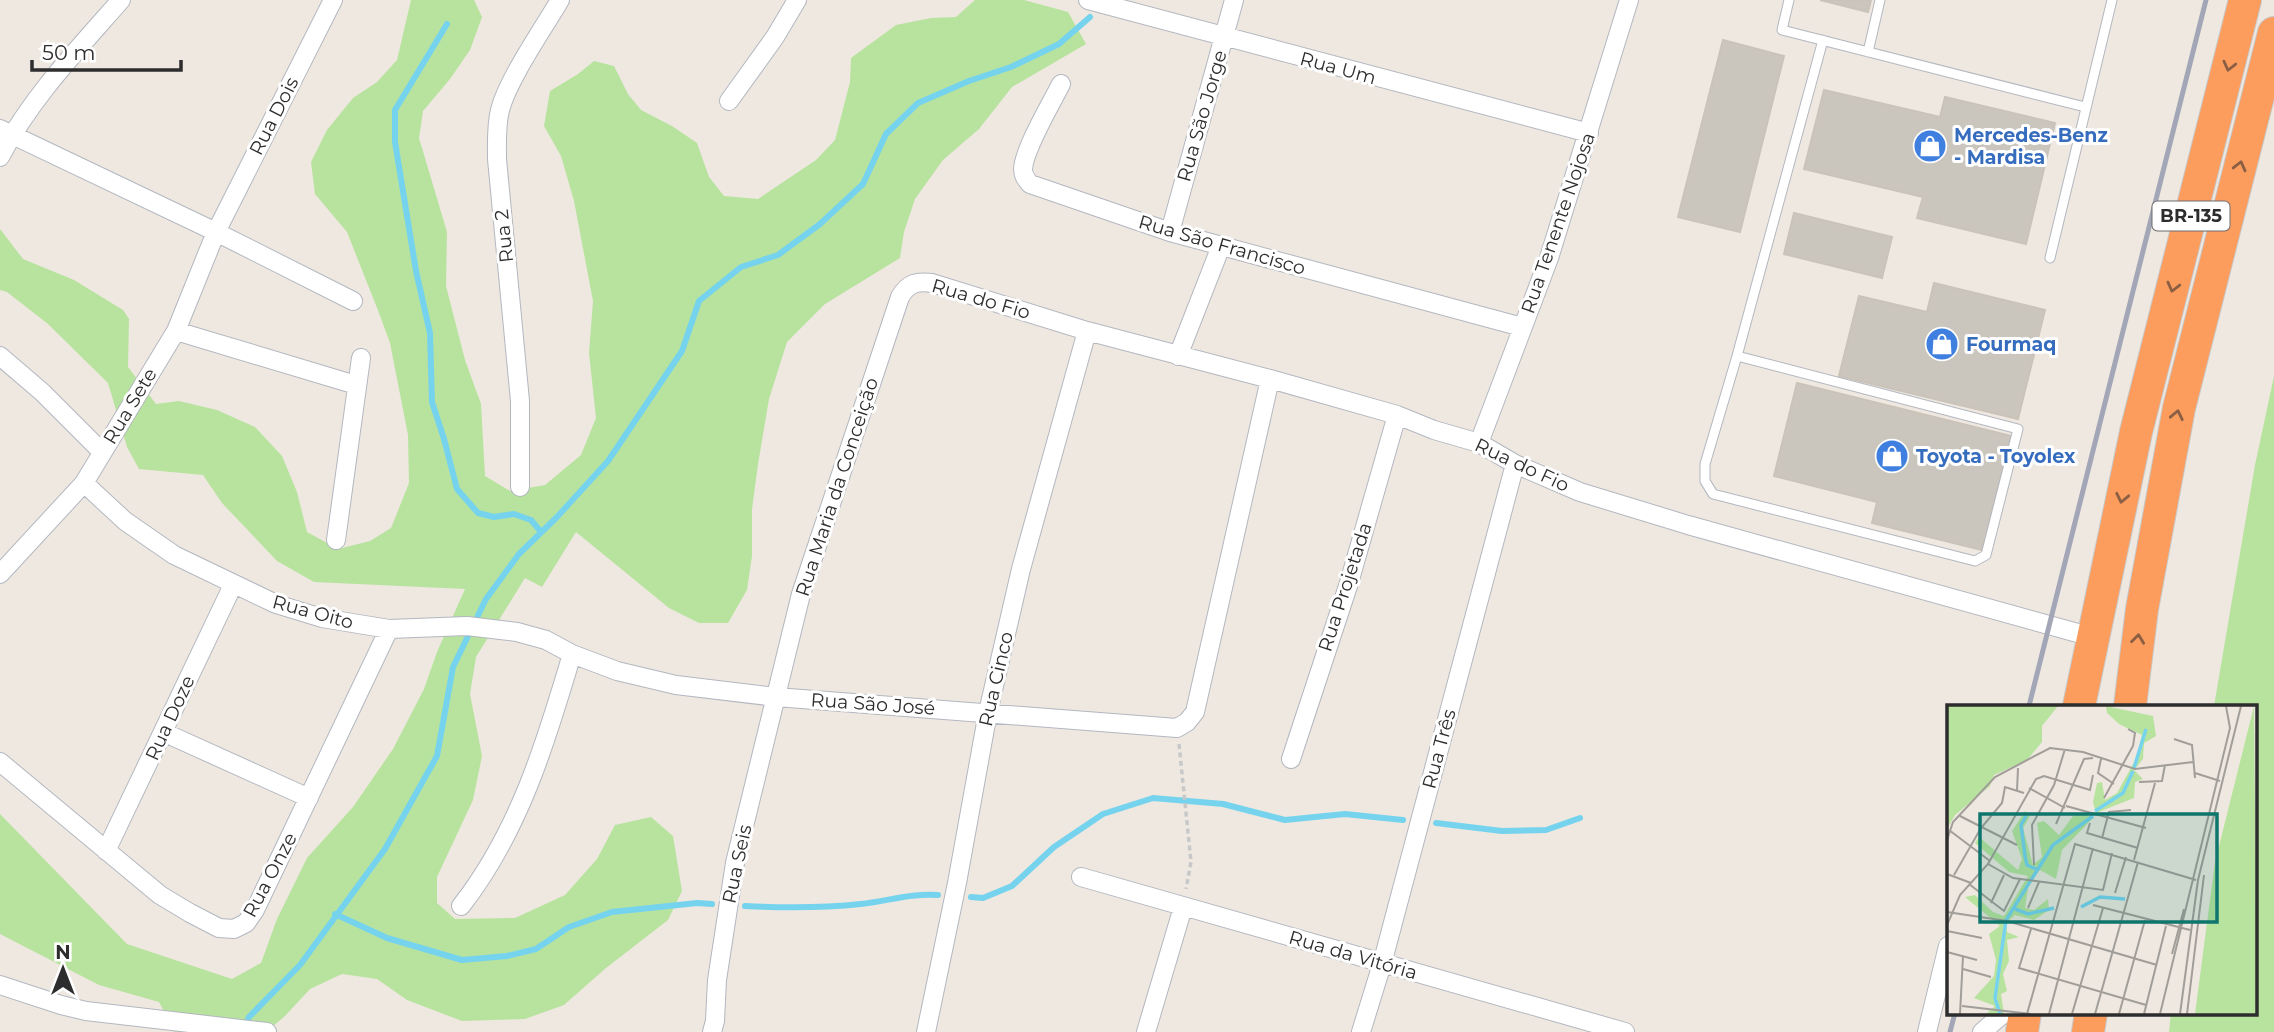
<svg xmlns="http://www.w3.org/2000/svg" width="2274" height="1032" font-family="Montserrat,sans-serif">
	<rect width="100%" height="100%" fill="#eee8e0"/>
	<path fill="#b8e39e" d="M411,0H474L482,17L470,50L450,79L423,111L419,138L447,232L446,286L465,360L481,404L485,476L510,491L545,485L581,455L596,418L589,353L593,301L574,201L561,156L544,126L550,91L578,74L594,61L614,66L628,94L641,110L672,126L697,143L709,177L724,196L758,199L816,160L835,140L850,82L851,58L896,25L931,18L956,17L975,0H1024L1068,12L1086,44L1012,87L979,129L943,160L915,199L904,232L900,258L825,304L787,342L769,399L758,464L752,509V556L747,590L728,623H699L669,608L576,532L542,587L525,578L476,657L470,694L482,756L473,800L437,877V903L455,919L515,918L565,895L597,859L615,825L651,817L673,836L682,891L668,920L606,968L564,1005L525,1019L462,1021L407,1000L377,979L342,974L310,989L285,1016L266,1032H175L159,1002L99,985L0,934V814L127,944L232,979L261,963L277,919L307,858L353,807L393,749L424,689L437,652L465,589L314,582L277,561L222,503L203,475L139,469L127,447L108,383L48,324L7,292L0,290V229L23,259L74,280L123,310L129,319L128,367L156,404L179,401L217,410L255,427L282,456L297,492L307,532L338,549L370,541L391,528L409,483L408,435L390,343L379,313L347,232L315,194L311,162L327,130L353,98L377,82L397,60Z
		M2274,376V1032H2169L2171,1013H2255V706H2214L2255,465Z"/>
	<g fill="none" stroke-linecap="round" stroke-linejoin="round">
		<path stroke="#76d3ee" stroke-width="6" d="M447,24L395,110V142L416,271L430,333L432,402L444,439L457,489L478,513L494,517L514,514L531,520L541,532
			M1436,823L1502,831L1546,830L1580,818
			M971,897L983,898L1012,886L1054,847L1103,814L1153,798L1223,804L1285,820L1345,814L1403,820
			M745,906C784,908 823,908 861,904C887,901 912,893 938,895
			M335,914L387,938L462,960L507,956L536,949L569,927L612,912L697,903L712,904
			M245,1026L249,1017L300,965L385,849L437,756L453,667L486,599L519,554L557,517L608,461L682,351L699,301L741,267L778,255L820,224L863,184L886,134L918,103L969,81L1011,67L1059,44L1090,17"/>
	</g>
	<path fill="#cac6be" stroke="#cac3b9" stroke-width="2" d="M1820,0H1871L1868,12Z
		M1723,40L1784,56L1740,232L1678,217Z
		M1824,90L1940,117L1945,97L2055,123L2026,244L1917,218L1923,197L1804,169Z
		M1794,213L1892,237L1882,278L1784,254Z
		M1934,283L2045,310L2018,419L1839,376L1859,296L1927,312Z
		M1797,383L2011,436L1982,550L1872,523L1877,502L1774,476Z"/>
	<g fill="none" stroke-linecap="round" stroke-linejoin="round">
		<defs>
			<path id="lane" d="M1789,0L1782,30L2085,107
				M1868,52L1880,0
				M2050,258L2112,0
				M1737,356L1705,464V481L1713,494L1975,561L1986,555L2018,429L1737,356L1823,40"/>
			<path id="street" d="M1088,0L1589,133
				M1061,84C1051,104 1024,149 1023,169C1023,176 1026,179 1030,184L1170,232L1522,327
				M729,101L775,37L797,0
				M0,129L216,232L353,301
				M0,157C30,99 78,49 121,0
				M1170,232L1234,0
				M176,331L356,385
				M0,356L42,392L102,452
				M1178,356L1221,246
				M1479,443L1549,258L1629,0
				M84,483L125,521L174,555L276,604L322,618L389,629L467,626L517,632L546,640L572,654L617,671L676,685L776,697L1177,728L1187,722L1195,712L1270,379
				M520,487V401L497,159C497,143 496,126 500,110C508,79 543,29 560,0
				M336,540L361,358
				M0,574L84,483L176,331L216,232L333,0
				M163,732L309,798
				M1291,759L1349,583L1397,415
				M0,762L160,895L190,913L219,928L234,929L246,923L255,910L389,629
				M106,851L233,585
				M1081,877L1625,1032
				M461,906C519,832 546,742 572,654
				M0,985L61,1005L86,1011L267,1032
				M712,1032L715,1021L717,980L735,863L801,594L900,297C908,283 917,281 932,283L1087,331L1270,379L1397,415L1434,430L1479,443L1515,464L1580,492L1688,525L2092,637
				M926,1032L957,883L988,712L1021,569L1087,331
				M1146,1032L1183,907
				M1361,1032L1382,964L1515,464
				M1927,1032L1948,946
				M1982,1032L2004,1013"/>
			<path id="highway" d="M2079,706L2136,432L2245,0
				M2130,706L2142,609L2179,408L2274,33
				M2022,1032L2025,1013
				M2088,1032L2091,1013"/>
		</defs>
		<use href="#lane" stroke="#b3b7c0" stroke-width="11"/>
		<use href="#street" stroke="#b3b7c0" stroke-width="20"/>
		<use href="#highway" stroke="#c8c8c8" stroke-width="34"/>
		<path stroke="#c8c8c8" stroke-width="3.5" stroke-dasharray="5 3.5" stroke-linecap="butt" d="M1179,744L1191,862L1186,889"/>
		<use href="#lane" stroke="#fff" stroke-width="9"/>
		<use href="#street" stroke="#fff" stroke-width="18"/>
		<use href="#highway" stroke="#fc9c5d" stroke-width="32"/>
		<path stroke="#a2a6b7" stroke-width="5" d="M2029,706L2206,0
			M1950,1032L1955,1013"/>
	</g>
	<defs><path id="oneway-chevron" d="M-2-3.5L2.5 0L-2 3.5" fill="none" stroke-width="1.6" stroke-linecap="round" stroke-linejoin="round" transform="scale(1.75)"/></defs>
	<g stroke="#8a5f43">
		<use href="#oneway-chevron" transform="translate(2229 66) rotate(104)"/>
		<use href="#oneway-chevron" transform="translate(2240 166) rotate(-76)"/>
		<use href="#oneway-chevron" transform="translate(2173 287) rotate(104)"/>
		<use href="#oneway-chevron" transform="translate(2177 415) rotate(-78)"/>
		<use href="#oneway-chevron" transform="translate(2122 498) rotate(102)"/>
		<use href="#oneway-chevron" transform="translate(2138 639) rotate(-83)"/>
	</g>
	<defs>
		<symbol id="shop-disc" viewBox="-11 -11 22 22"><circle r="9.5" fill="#3f7fe0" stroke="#fff"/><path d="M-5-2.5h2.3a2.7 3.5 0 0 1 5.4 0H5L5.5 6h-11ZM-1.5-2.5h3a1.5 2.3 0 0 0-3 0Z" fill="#fff"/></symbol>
	</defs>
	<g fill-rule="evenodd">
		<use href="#shop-disc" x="1911" y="127" width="38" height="38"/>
		<use href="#shop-disc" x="1923" y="325" width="38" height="38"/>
		<use href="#shop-disc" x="1873" y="437" width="38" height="38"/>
	</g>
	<g text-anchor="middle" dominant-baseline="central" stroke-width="6" stroke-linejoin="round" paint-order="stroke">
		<rect fill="#fff" stroke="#6c6c6c" stroke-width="2" x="2152.5" y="201.5" width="77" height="29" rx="5"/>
		<g font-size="18" font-weight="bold" fill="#2d2d2d">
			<text x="2191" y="216">BR-135</text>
		</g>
		<g font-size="19" fill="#2d2d2d" stroke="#fff">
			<text transform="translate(1338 68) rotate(15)">Rua Um</text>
			<text transform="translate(274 116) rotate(-63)">Rua Dois</text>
			<text transform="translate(1202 116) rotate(-74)">Rua São Jorge</text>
			<text transform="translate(1558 223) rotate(-71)">Rua Tenente Nojosa</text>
			<text transform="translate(504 236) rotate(-96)">Rua 2</text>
			<text transform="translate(1222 245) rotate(16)">Rua São Francisco</text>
			<text transform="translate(981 299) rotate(16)">Rua do Fio</text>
			<text transform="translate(130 406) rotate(-59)">Rua Sete</text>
			<text transform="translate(1522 465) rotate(25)">Rua do Fio</text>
			<text transform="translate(837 487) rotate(-72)">Rua Maria da Conceição</text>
			<text transform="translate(1345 587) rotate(-72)">Rua Projetada</text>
			<text transform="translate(313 612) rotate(15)">Rua Oito</text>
			<text transform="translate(996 679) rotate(-77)">Rua Cinco</text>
			<text transform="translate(873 704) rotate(4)">Rua São José</text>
			<text transform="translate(170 718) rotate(-65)">Rua Doze</text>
			<text transform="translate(1439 749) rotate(-75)">Rua Três</text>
			<text transform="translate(737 864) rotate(-78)">Rua Seis</text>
			<text transform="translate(270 875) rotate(-62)">Rua Onze</text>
			<text transform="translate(1353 955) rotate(16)">Rua da Vitória</text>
		</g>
		<g font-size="19" font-weight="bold" fill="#366cbe" stroke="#fff" text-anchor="start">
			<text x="1954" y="135">Mercedes-Benz<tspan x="1954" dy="22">- Mardisa</tspan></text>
			<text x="1966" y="344">Fourmaq</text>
			<text x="1916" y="456">Toyota - Toyolex</text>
		</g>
	</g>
	<g transform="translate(1947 705)">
		<rect width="310" height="310" fill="#eee8e0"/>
		<path d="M0,1H111L95,21V37L80,55L47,70L43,81L8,110L0,124ZM159,1L206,11L209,31L197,38L196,54L187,65L196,74L188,77L187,93L149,108L146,97L150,78L155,77L158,95L170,88L190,52L195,30L172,19L160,8ZM307,1L310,309H248L268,157ZM78,106L83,111L76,123L86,160L95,152L90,118L97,116L112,130L126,111L136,108L146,113L115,145L109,174L93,165L82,177L78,203L87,205L101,194L102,205L87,215L68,210L59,218L60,227L72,232L60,235L62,256L56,269L60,286L54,289L57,309H39L48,301L27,293L47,271L49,255L42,229L53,221L18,192L28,190L46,207L57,211L81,171L62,167L28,138L32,132L71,165L75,154L65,126Z" fill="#b8e39e"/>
		<path fill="none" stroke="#76d3ee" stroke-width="3.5" d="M187,63L199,24M148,106L176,88L186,66M79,111L74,120L78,151L80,160L89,164M134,202L153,192L178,194M68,204L81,209L107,203M53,309L48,293L59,215L106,140L146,111"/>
		<path fill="none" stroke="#a19d98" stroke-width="2" d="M227,34L245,40L248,73M154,54L151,68L167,79M248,68L273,76M192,77L215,76L218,60M82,83L118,103M70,85L71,63M157,93L186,41L188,28L181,24M119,101L199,123M13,111L70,140M143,118L140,128L191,143M109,119L137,54L146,53M2,125L43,156M155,133L162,107L184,105M0,135L6,117L48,72L103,43L136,47L188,64L246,57M187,155L208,78M41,159L66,173L156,185L165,148M87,160L85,120L107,80L118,44M0,169L24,178M7,170L34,123L55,98L58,82L77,88M22,179L57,206L73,174M168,188L179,152M44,198L57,170M146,200L243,225M81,203L92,177M0,207L60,216L210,260M0,220L13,190L41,159L89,74L97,71L143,85L146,70M84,224L72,263L199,300M0,226L35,233M0,247L30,255M225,249L237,204M16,264L44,272M15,301L84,309M13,309L16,251M80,309L128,139L249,175M102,309L146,143M125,309L156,203M148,309L191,157M172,309L198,215M197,309L219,221M213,309L283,23L279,1M233,309L251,175L294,1M240,309L257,170"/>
		<path fill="#0f766e" fill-opacity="0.15" stroke="#0f766e" stroke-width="3.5" d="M33,109H270V217H33Z"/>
		<rect width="310" height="310" fill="none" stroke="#2d2d2d" stroke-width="3.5"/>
	</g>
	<g transform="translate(63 969)" stroke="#ffffff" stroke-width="5" paint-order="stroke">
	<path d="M0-5L12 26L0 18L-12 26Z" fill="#2d2d2d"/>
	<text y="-10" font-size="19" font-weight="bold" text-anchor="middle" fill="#2d2d2d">N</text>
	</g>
	<path d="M32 60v10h149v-10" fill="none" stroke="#2d2d2d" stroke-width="3.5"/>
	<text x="42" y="60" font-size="21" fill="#2d2d2d" stroke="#ffffff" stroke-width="5" paint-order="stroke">50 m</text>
</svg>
